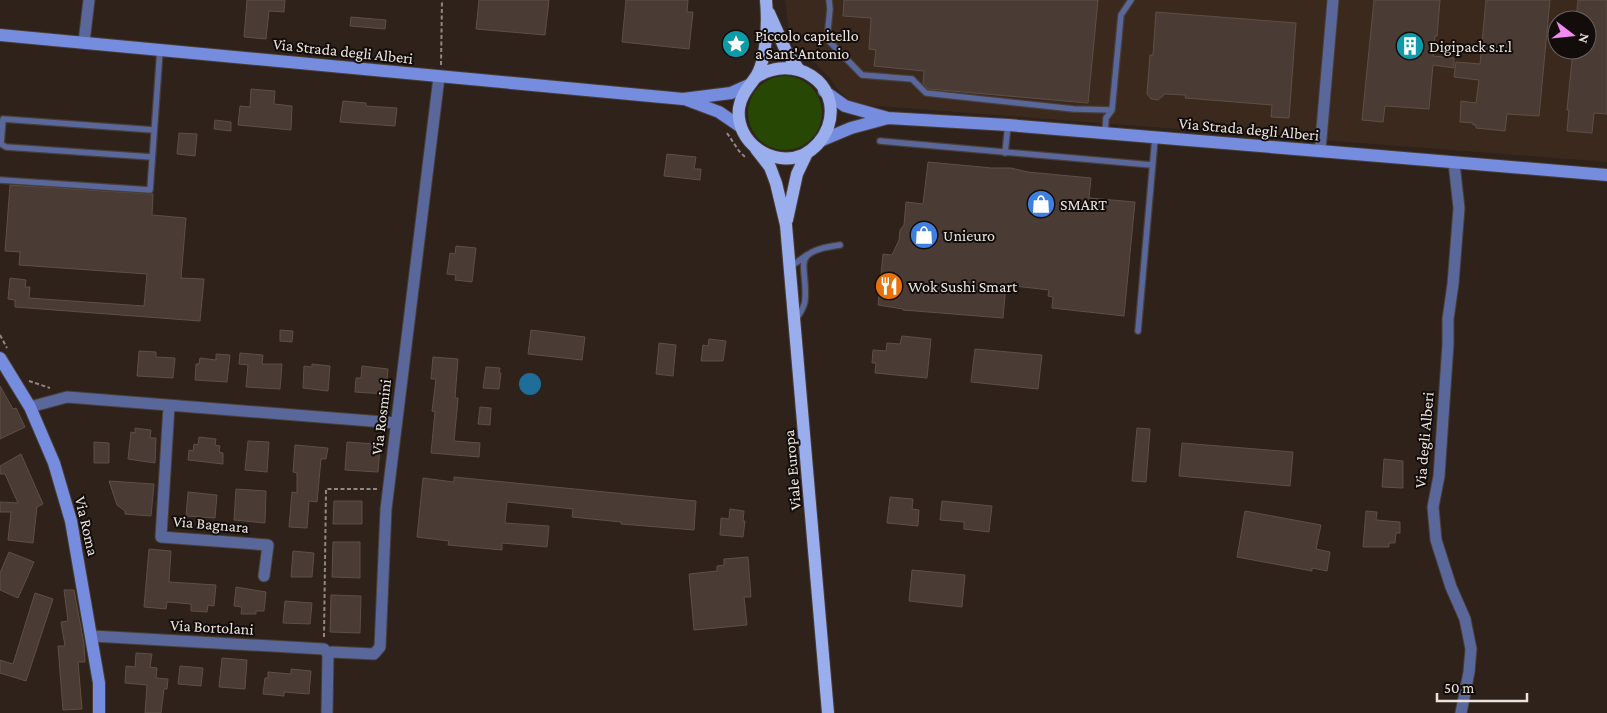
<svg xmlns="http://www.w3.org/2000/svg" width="1607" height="713" font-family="'Crimson Pro',serif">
	<rect width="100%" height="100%" fill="#2e221b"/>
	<path fill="#3b291e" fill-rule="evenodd" d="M785,0H1607V162L866,105L849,100L838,90L830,78L816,64L802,56L794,48L790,41ZM1557,20H1587V50H1557Z"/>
	<path fill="#274705" d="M748 113a37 37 0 1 1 74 0a37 37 0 1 1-74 0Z"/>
	<path fill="#1f6d99" d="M519 384a11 11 0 1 1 22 0a11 11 0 1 1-22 0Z"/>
	<path fill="#4a3c34" stroke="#5e4f47" d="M247,0H285L284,12L269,11L266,39L244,37Z
		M479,0H549L545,35L476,29Z
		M626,0H688L687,12H693L689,49L622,42Z
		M844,0H1098L1088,103L928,89L923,83L924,71L874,66L876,50L869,49L871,18L843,16Z
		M1374,0H1440L1437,36H1435L1433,56L1454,58V68L1433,65L1429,109L1385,106L1383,122L1362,120Z
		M1486,0H1550L1539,116L1507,114L1505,131L1476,128V125H1473V123L1460,122L1461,101L1476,103L1479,80L1454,77L1456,62L1480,64Z
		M1578,0H1607V114L1594,113L1592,133L1567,131L1569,110H1567L1573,50H1587V20H1576Z
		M1156,12L1296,23L1289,118L1271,117L1272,105L1185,98L1186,95L1165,94L1158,100L1151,99L1147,94L1150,55H1153Z
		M351,17L386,20L385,29L350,26Z
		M251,89L275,91L274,104L292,106L291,130L238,125L240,106L250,107Z
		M343,101L366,103V106L397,108L395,126L340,122Z
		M215,120L231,122V131L214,129Z
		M179,133L197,134L195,156L177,154Z
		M667,154L696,157L694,169H701L700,180L664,176Z
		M928,162L992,168H1011L1028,172L1091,178L1089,198L1135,202L1124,316L1052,308L1053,297L1048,296L1049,290L1006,285L1003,318L903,310V309L878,305L883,254L892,255L899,240L900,230L904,225L906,202L923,204Z
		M10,185L153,194L152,215L186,218L181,278L204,279L200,321L15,307V300L8,299L10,278L26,280L25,287H30L29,298L144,306L147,274L19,265L20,252L5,251Z
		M456,246L476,248L472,282L455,280L456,275L447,274L450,253L455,254Z
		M280,330L293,331L292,342L280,341Z
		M531,330L585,337L582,360L528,354Z
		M902,336L931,339L927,378L875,373L876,363H872L873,350L886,351L887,343L900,344Z
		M709,339L726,341L723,361H701L703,345L708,346Z
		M659,343L676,345L673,376L656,374Z
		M975,349L1042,355L1038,389L971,382Z
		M139,351L156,352V357L175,358L173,378L137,376Z
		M240,353L263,355L262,364H282L280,389L246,387L248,365L239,364Z
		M216,354L230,355L227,382L195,380L196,364H199L200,358L216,360Z
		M433,357L458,359L455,398H458L457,410L454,441L480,443L479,457L431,453L435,412L432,411L436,379H431Z
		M312,364L330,366L328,391L303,388L304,366L312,367Z
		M362,366L388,369L386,394L355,392L356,378H361Z
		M486,367L500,368L499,373H501L499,389L483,388Z
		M0,386L13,409L16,408L25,427L0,439Z
		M480,407L491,408L490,425L478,424Z
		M135,428L151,430L150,438H156L155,463L128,459L131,432L135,433Z
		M1137,428L1150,429L1146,482L1132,481Z
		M199,437L216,439L215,445L220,446L219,452L223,453V464L188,460L189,450L193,451L194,444L198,445Z
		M248,441L269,442L267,472L245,470Z
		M94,442L109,443V463H94Z
		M347,442L374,444L373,447L380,448L378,472L345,470Z
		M1182,443L1293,452L1290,486L1179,476Z
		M295,445L328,448L326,459H321L317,502L309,501L307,528L289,527L292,492L297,493V473L293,472Z
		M21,454L43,504L37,507L33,543L8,540L11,512H0V502L18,503L5,474H0V466Z
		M1384,459L1403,461V488L1382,487Z
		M454,477L696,501L694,530L621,524V522L572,517L573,509L507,502L505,523L549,526L547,547L502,543V550L448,545L449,541L417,537L423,478L454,482Z
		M109,481L154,484L151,516L125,514V511L117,505Z
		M236,489L266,491L265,523L234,520Z
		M188,492L217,495L215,518L186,516Z
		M890,497L913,499L912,509L919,510L918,526L887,523Z
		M334,501H362V524H333Z
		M942,501L992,506L989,532L964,529V522L940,520Z
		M730,509L744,511L743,521H745L743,537L720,535L721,518L729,519Z
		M1245,511L1321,525L1316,549L1330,552L1327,571L1312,568V571L1237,557Z
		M1366,511L1377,512L1376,520L1400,522V533H1396L1395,543H1389V547H1363Z
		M333,542H360V578L332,577Z
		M149,549L171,551L169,582L216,585L214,606L208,605L207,612L191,611V604L167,602L166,609L144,607Z
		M293,551L314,553L312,577H291Z
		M9,552L34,562L18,598L0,590V573Z
		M748,557L751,597H744L747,625L694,630L689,574L717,571V566L724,565V559Z
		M912,570L965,575L962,607L909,601Z
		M236,587L266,592L264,611H256V614H241L242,607L234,606Z
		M64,590H74L84,644L85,662H78L82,709L63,710L58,646H65L61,622L68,621Z
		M35,593L53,599L26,681L0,673V660L13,664Z
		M331,595L361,596L360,633L330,632Z
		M285,601L312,603L310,624L283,623Z
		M136,653L152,654L150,667L157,668L156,678L168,679L167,689H164L161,713H145L147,685L125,683L126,666L135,667Z
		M222,658L247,660L245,689L219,687Z
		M180,666L203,668L201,686L178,684Z
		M291,669L311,671L309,694L284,692V696L263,694L265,678H268V672L291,674Z"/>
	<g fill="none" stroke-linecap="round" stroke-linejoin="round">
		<defs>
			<path id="service" d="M829,0L830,9L827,39L862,75L912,79L926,93L1074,109L1112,110
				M1105,133L1106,118L1112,110L1121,15L1131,0
				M880,141L1152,165
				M1005,153L1008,125
				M152,157L6,147L1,144L3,119L154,130
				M0,180L150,190L160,50
				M790,267L807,255
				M797,318C800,313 805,306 805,300C808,264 788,252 840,245
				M1138,331L1155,138"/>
			<path id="minor" d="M84,42L89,0
				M1320,151L1333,0
				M1454,163L1459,208L1453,284L1448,319V344L1439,476L1433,507L1436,540L1451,587L1465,619L1471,649L1469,672L1461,713
				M169,406L161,537L268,545L264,576
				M30,407L67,397L396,423
				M92,636L324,649L328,654
				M327,713L328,654L332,652L374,654L380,647L386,509L439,77"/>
			<path id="secondary" d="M0,35L683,99L731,93L749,85
				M824,91L845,106L888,118L1008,125L1607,175
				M687,100L719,112L741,127
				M820,141L851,128L888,118
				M0,358L30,407L54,463L71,521L99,683V713"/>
			<path id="primary" d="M769,13L786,51L799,70
				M755,78C793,52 843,82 828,127C823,140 815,149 803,155C772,168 735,142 739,108C741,95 748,88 755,78C767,61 768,21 766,0
				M756,149L770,167L776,183L786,225L828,713
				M787,220L797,174L807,153"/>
		</defs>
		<use href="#service" stroke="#493d36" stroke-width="8"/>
		<use href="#minor" stroke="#493d36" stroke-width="13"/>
		<use href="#secondary" stroke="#493d36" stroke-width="14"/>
		<use href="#primary" stroke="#493d36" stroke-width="14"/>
		<path stroke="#928882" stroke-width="2" stroke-dasharray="4 2.5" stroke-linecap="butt" d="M441,65L442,0
			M727,133L739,151L745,157
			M0,335L7,348
			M29,381L50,388
			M324,637L326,489H377"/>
		<use href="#service" stroke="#59679b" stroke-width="5.5"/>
		<use href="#minor" stroke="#59679b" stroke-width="11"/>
		<use href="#secondary" stroke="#768cdf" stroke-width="12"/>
		<use href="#primary" stroke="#9aaded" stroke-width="12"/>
	</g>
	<defs>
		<symbol id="sight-disc" viewBox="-11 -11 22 22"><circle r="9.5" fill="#0f9aa8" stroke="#120d0a"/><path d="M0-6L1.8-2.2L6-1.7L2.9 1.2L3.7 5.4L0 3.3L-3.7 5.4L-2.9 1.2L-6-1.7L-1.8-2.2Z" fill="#fff"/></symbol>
		<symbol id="building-disc" viewBox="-11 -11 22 22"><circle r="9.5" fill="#0f9aa8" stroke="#120d0a"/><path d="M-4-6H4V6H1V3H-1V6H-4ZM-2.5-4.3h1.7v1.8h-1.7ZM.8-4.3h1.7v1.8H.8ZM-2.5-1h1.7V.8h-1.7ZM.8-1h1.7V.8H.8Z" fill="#fff"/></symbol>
		<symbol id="shop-disc" viewBox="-11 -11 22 22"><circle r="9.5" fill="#3f7fe0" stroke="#120d0a"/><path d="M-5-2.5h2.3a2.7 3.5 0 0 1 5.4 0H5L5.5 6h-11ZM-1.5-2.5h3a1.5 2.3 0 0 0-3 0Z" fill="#fff"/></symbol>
		<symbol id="restaurant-disc" viewBox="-11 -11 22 22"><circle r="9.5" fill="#e8710a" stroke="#120d0a"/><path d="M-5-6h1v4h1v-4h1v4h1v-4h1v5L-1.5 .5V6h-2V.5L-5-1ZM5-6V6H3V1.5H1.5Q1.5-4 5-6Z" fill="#fff"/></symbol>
	</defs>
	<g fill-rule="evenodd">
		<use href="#sight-disc" x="720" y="28" width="32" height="32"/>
		<use href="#building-disc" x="1394" y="30" width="32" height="32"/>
		<use href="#shop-disc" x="1025" y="188" width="32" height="32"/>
		<use href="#shop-disc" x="908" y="219" width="32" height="32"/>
		<use href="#restaurant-disc" x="873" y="270" width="32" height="32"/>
	</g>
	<g text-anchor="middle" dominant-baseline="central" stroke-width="4" stroke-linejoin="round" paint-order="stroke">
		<g font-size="16" fill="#ece3de" stroke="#120d0a" text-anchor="start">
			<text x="755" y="35">Piccolo capitello<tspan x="755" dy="18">a Sant'Antonio</tspan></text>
			<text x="1429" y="46">Digipack s.r.l</text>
			<text x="1060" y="204">SMART</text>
			<text x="943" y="235">Unieuro</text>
			<text x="908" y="286">Wok Sushi Smart</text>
		</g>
		<g font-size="16" fill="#ece3de" stroke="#120d0a">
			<text transform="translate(343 51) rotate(6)">Via Strada degli Alberi</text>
			<text transform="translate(1249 129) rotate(5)">Via Strada degli Alberi</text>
			<text transform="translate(381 417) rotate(-83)">Via Rosmini</text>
			<text transform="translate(1424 440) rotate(-85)">Via degli Alberi</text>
			<text transform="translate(792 470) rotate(-95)">Viale Europa</text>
			<text transform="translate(211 524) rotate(5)">Via Bagnara</text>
			<text transform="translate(87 526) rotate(77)">Via Roma</text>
			<text transform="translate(212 627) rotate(3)">Via Bortolani</text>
		</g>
	</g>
	<g transform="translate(1572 35) rotate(106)"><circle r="24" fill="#120d0a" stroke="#69635f"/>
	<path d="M0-4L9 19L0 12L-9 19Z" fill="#f28af2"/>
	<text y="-8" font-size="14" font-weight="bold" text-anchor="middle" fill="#ece3de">N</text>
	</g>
	<path d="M1437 693v8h90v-8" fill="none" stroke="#ece3de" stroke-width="2.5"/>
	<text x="1444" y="693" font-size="15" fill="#ece3de" stroke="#120d0a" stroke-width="4" paint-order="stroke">50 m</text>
</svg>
